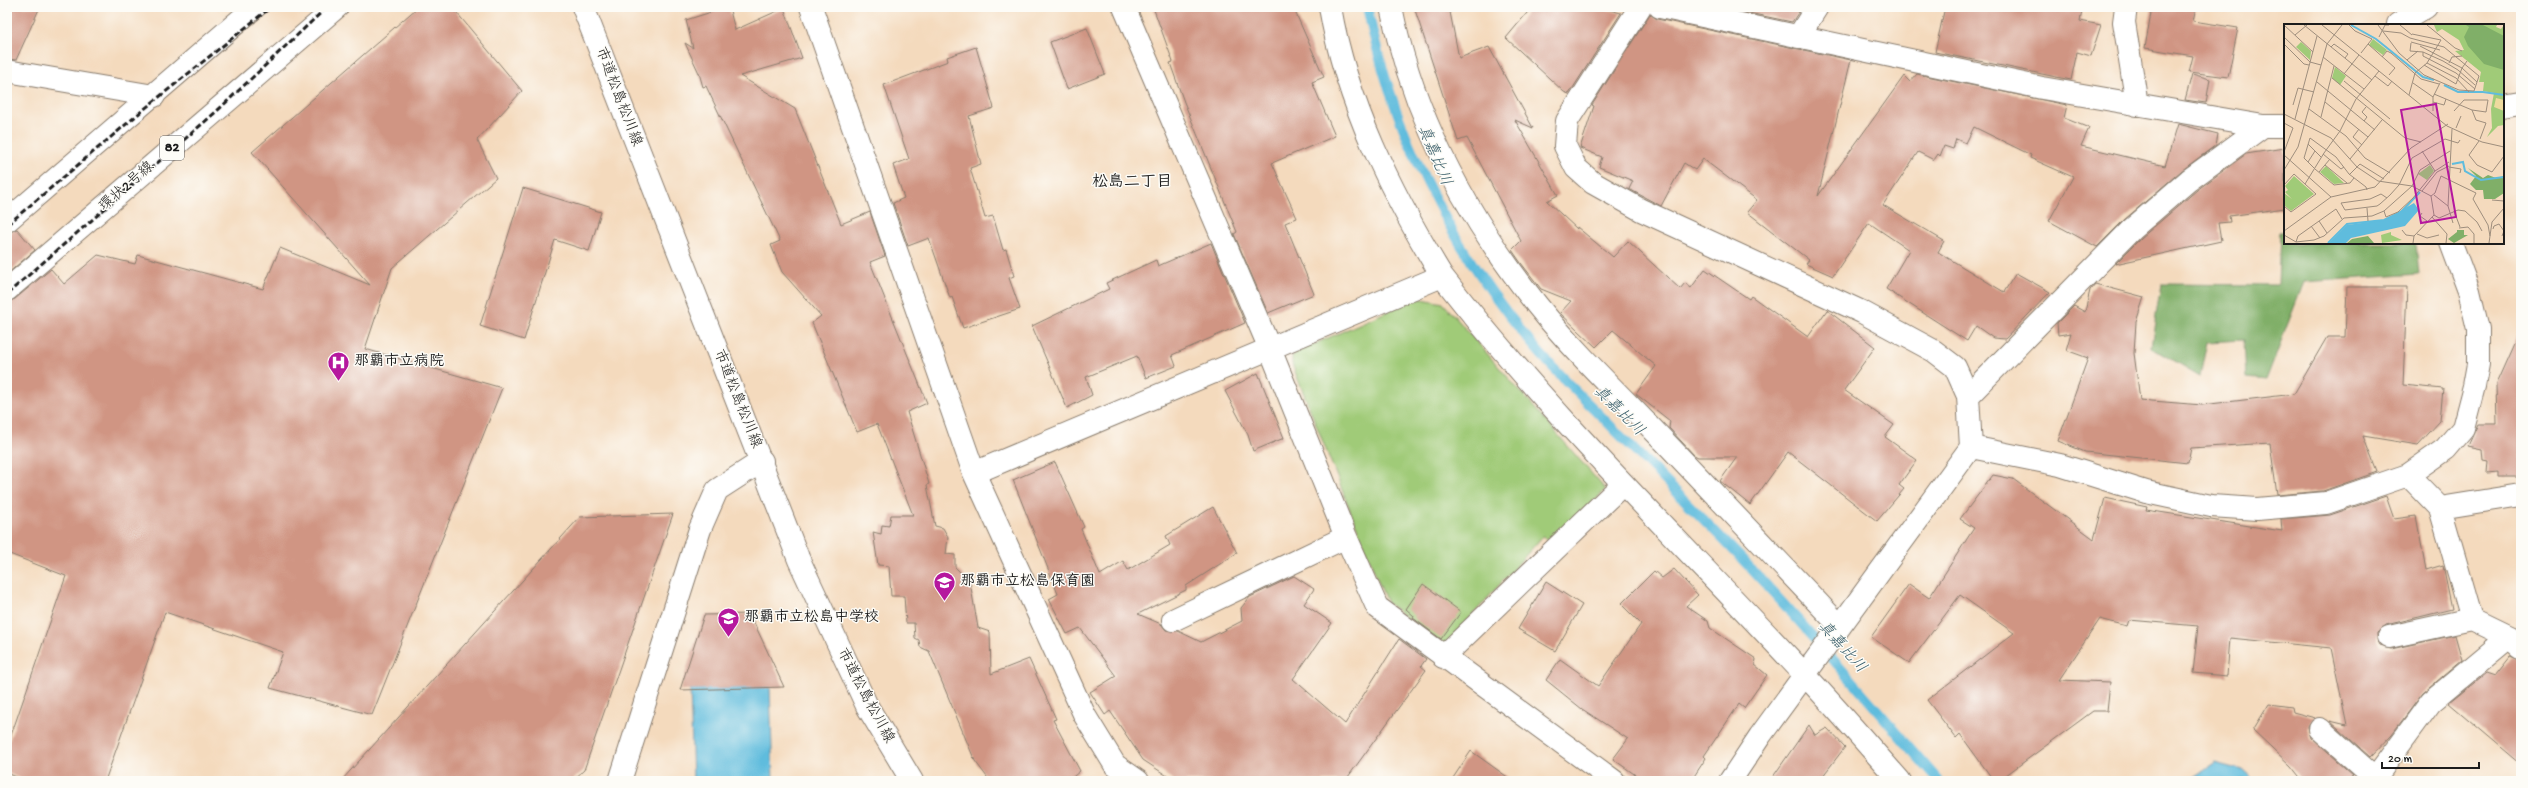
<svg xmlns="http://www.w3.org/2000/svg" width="2528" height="788" font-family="'Gochi Hand','Klee One',sans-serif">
	<rect width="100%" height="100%" fill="#fdfcf7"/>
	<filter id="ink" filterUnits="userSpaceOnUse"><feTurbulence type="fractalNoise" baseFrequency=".025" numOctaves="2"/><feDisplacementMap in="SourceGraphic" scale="8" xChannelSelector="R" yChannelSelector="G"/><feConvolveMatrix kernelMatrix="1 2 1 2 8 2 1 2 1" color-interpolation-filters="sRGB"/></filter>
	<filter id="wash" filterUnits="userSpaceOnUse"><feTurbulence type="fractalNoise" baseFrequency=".012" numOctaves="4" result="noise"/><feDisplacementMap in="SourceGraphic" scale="16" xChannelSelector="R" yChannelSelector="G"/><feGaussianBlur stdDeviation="0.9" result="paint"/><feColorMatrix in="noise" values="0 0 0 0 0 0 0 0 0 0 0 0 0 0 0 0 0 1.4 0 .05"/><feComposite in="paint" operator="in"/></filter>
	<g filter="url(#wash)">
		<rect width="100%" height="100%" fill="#f4dabd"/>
		<path fill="#a0cb78" stroke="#5e744a" d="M1417,298L1443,303L1606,490L1551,541L1542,537L1445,646L1387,603L1292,364V356L1297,352Z"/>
		<path fill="#80af68" stroke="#4e6642" d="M2280,232H2285V243H2416L2419,274L2304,282L2266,380L2246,378L2244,340L2207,342L2200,376L2151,347L2161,284L2278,285Z"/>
		<path fill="#5fbcdd" stroke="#3e6c7c" d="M770,687L773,781H693L690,689Z
			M2216,763L2242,770L2254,781H2188Z"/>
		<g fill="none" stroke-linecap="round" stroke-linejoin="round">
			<path stroke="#5fbcdd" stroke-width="10" d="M1367,7C1393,130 1448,243 1528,339C1550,367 1577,392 1602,417C1648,464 1695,510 1740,557C1809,629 1873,706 1939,781"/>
		</g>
		<g id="blocks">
			<path fill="#d09583" d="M7,7H40L16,60L7,59Z
				M418,7H452L522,91L477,140L496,178L392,268L365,349L502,388L372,715L270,688L283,652L165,612L105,781H26L7,773V747L66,576L7,553V302L15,299L51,269L64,284L98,255L135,264L138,255L263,289L280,248L370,285L252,152Z
				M727,7H729L735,30L784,8L802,58L740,76L795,109L841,224L870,212L885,256L870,262L927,403L907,412L929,484L927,485L935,526L943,528L948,537L946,554L955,555V567L970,582L978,628L990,632L991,674L1029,659L1056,719L1053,720L1080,771L1068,781H990L975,761L929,651L920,647L919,640L915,638L914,623H906L904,596H891L889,566L878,565L873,532L881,534L882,525L889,526L891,515H913L877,424L857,432L812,323L821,316L782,272L771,245L780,241L706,86L703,87L699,73L685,43L693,48L686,20Z
				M1153,7H1293L1324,77L1312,82L1335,136L1272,163L1297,218L1285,223L1314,294L1268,313L1234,234L1237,232L1184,102L1170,63L1173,62Z
				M1414,7H1449L1459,58L1489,47L1533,128L1515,120L1558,195L1547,201L1577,229V227L1613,257L1628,241L1680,289L1685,283L1691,288L1705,269L1749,299L1751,296L1808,337L1827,310L1875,347L1844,390L1894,425L1885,437L1917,460L1899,485L1904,489L1877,521L1788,452L1750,505L1720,481L1737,457H1698L1694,455L1669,428L1670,421L1636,394L1656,366L1613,330L1596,347L1560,313L1571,301L1541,289L1521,263L1512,250L1521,241L1467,138L1458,141Z
				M1532,7H1598L1621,13L1569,94L1564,92L1506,38Z
				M1720,7H1802L1792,22Z
				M1945,7H2083L2080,21L2101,25L2091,56L2077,52L2071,80L1935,52Z
				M2152,7H2196L2193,21L2238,28L2228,77L2189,72L2193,56L2145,48Z
				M1650,14L1657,19L1851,60L1818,196L1904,76L1910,82L1917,74L2067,105L2064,118L2089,128L2081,146L2165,166L2178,124L2218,134L2216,145L2181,171L2124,220L2097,247L2049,221L2073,177L2030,158L2031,155L1974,127L1966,143L1956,139L1953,149L1944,146L1940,156L1938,154L1934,160L1918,152L1883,205L1944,241L1938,252L2004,292L2016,273L2050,292L2005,339L1993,338L1976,326L1967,341L1886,289L1909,250L1869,223L1833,276L1806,264L1809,260L1747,212L1757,200L1703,159L1695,170L1684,163L1661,206L1629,189L1633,181L1599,167L1602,157L1580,148L1594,106L1592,105Z
				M1087,28L1105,74L1067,89L1050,42Z
				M976,47L994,108L969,116L981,164L970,168L985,218L993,216L1003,250L1006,249L1014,276L1009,278L1020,309L963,328L952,297L950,298L929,238L908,246L893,203L904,198L893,165L909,159L884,85L948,61L947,57Z
				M2192,74L2210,79L2206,103L2185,100Z
				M2285,148V208L2229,216L2230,222L2218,223L2221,241L2115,264L2141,238L2197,190L2246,154Z
				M523,188L601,212L589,251L555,240L524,340L480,326Z
				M17,229L35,250L7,274V233Z
				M1211,243L1245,323L1172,355L1176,366L1146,378L1137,356L1086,377L1092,395L1067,408L1032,326L1109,289L1106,283L1156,260L1158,266Z
				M2095,284L2144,297L2136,322L2134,353L2140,400L2202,405L2294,394L2327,337H2345L2347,287H2407L2403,385L2443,389L2440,421L2418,445L2363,436L2377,472L2323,491L2277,495L2270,443L2191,448L2188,463L2085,452L2058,441L2088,358L2066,350L2071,333L2058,335L2057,323L2074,306L2085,312L2090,290Z
				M2521,328V477H2498V472L2487,473L2488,461L2483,460L2482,449L2468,446L2478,424H2497L2496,384Z
				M1258,373L1284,438L1253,451L1248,435L1225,391Z
				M1055,462L1084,527L1081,529L1100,575L1123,561L1128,570L1170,545L1166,536L1213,507L1237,553L1186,586V590L1138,614L1161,624L1166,630L1178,631L1201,642L1242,621L1241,608L1250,597L1294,576L1314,589L1304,604L1332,623L1293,679L1345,724L1399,639L1426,659L1421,666L1426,670L1345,781H1175L1143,760L1110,711L1105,715L1090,692L1116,676L1080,628L1067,634L1049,599L1058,594L1013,480Z
				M1993,475L2013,479L2094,539L2105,498L2147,507L2146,510L2282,531L2281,519L2330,515L2386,496L2394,519L2416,516L2426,570L2443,565L2452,609L2386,625L2377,633V640L2380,646L2391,649L2455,635L2462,660L2423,693L2392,734L2370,757L2330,721L2347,725L2331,648L2230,638L2227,676L2193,673L2198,626L2129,620L2127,626L2100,619L2059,680L2110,682L2107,711H2093L1998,781H1994L1960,734L1956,738L1927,700L2014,633L1960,595L1909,663L1871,637L1909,584L1929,598L1974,528L1960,519Z
				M673,514L584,770L572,781H341L580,517Z
				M1674,569L1698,595L1686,606L1708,621L1710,628L1756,659L1755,665L1767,675L1744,708L1739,704L1704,756L1706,758L1691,781H1644L1613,759L1628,739L1582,709L1546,680L1560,659L1598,686L1641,624L1621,604L1654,571L1662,578Z
				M1546,582L1582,605L1555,651L1518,629Z
				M1423,584L1461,612L1441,639L1413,618L1414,616L1406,609Z
				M750,614L784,687L680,690L704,615Z
				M2511,656L2521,660V764L2449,703L2486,673L2495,676Z
				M2269,704L2292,707L2293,712L2315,718L2308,727L2311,738L2353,775L2348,781H2303L2291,766L2253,730Z
				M1809,725L1815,735L1827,728L1845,747L1819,781H1770Z
				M1471,751L1513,781H1451Z"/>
		</g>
	</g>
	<g filter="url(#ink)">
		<use href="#blocks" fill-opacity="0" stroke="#887b6c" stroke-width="1"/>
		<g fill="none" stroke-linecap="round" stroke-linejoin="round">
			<defs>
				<path id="street" d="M811,7L974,473L1085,716L1115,765L1138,781
					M1124,7L1270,349L1346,537L1377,607L1614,781
					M1330,7C1346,103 1392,194 1442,276
					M1391,7C1413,117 1468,218 1537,305C1576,354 1622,397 1665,442C1723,503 1781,564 1839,625
					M1640,7L1567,121L1565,146L1576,168L1593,183L1641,210L1862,312L1934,351L1955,367L1968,396L1971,447L1760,736L1730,781
					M1660,7L2042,88L2263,126H2285
					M2126,7L2124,22L2137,105
					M2398,24L2426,7
					M1798,37L1817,7
					M7,71L154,96
					M2503,106L2521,103
					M1968,396L2132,229L2189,180L2263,126
					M1971,447L2060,465L2146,492L2211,506L2257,509L2326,503L2408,475L2445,449L2463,428L2474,386L2478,364V329L2469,291L2451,243
					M974,473L1442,276C1552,418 1682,542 1804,674C1837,709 1868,745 1900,781
					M2408,475L2440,508L2472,619L2509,637L2521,648
					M2440,508L2521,495
					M1173,620L1346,537
					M2389,637L2472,619
					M1443,657L1623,484
					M2320,729L2375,778L2431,702L2509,637
					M620,781L700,529L717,490L762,461"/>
				<path id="secondary" d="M583,7L799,560L867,706L912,781"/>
				<path id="primary" d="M7,221L255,7
					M7,290L337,7"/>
			</defs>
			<use href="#street" stroke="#887b6c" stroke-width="24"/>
			<use href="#secondary" stroke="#887b6c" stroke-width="24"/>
			<use href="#primary" stroke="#887b6c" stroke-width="24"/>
			<use href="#street" stroke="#fff" stroke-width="22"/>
			<use href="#secondary" stroke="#fff" stroke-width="22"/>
			<use href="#primary" stroke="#fff" stroke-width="22"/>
			<path stroke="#1c1c1c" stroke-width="3" stroke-dasharray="6 3" stroke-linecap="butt" d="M7,225L143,110L271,7
				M7,294L217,111L327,7"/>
		</g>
	</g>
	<defs>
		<symbol id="hospital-pin" viewBox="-11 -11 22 30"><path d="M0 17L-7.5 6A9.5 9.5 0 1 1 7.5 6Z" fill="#b5179e" stroke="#fdfcf7"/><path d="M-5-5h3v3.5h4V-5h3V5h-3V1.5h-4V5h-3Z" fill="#fff"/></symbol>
		<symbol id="school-pin" viewBox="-11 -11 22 30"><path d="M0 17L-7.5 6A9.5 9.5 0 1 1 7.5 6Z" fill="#b5179e" stroke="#fdfcf7"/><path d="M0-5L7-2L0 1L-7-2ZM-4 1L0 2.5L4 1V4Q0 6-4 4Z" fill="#fff"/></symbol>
	</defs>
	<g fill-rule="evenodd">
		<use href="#hospital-pin" x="326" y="350" width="25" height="34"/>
		<use href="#school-pin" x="932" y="570" width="25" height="34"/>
		<use href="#school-pin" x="716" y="606" width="25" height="34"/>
	</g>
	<g text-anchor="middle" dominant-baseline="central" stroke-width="3" stroke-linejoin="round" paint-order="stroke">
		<rect fill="#fdfcf7" stroke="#605f5e" stroke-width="1" x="160" y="136" width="24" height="24" rx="3"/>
		<g font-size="14" font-weight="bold" fill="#1c1c1c">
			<text x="172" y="148">82</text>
		</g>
		<g font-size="15" fill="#1c1c1c" stroke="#fdfcf7">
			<text transform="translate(618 97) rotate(69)">市道松島松川線</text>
			<text transform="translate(127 187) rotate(-41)">環状2号線</text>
			<text transform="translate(737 399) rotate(68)">市道松島松川線</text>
			<text transform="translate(865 696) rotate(62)">市道松島松川線</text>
		</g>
		<g font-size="15" font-weight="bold" fill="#1c1c1c" stroke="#fdfcf7" text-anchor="start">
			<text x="354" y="362">那覇市立病院</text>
			<text x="960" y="582">那覇市立松島保育園</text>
			<text x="744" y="618">那覇市立松島中学校</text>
		</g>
		<g font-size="16" font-style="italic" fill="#375c69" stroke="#fdfcf7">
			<text transform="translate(1433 156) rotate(67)">真嘉比川</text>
			<text transform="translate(1618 412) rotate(45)">真嘉比川</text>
			<text transform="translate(1841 648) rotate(48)">真嘉比川</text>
		</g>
		<g font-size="16" font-weight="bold" fill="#1c1c1c" stroke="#fdfcf7">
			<text x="1132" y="183">松島二丁目</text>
		</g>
	</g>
	<g transform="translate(2284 24)">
		<rect width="220" height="220" fill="#f4dabd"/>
		<path d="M150,1H213L212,3L217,5L220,1V101L214,102L203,113L208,104L207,85L210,69L199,67L200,58H195L197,48L171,27L180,26L175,16L158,5L153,8ZM89,15L103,26L99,31L85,21ZM17,18L27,27L26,36L12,23ZM51,43L62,52L56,61L48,54ZM146,141L150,147L143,156L134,150ZM42,142L60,159L50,160L36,148ZM10,152L30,170L7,187L0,181V169L8,175L1,168L4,166L1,162ZM107,208V211L118,216L98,219L97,211Z" fill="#a0cb78"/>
		<path d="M182,1H199L220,12V46L200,40L184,22L180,13L185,3ZM184,144L199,154L204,151L212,154L220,152V169L211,175H200L199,166H192L186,160L192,152ZM173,206H180V211H184L170,219L164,215L173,208ZM84,212L90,219H63L68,215Z" fill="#80af68"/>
		<path d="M212,74L220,76V87L210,83Z" fill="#eeda9e"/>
		<path d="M130,179L135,186L121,202L67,214L62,219H45L63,201L100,196Z" fill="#5fbcdd"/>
		<path fill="none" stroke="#5fbcdd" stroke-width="2" d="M67,1L92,15L139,53L150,56M160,61L174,68H199M199,68L220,71M168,140L179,138L181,147L197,156L220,153M118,187L136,168M44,219L63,200L100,196L113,190"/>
		<path fill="none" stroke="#9e8e7d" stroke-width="1" d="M0,1L29,28M20,1L88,56M38,1L163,102L198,118L220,123M65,1L71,7L88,15L77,29M94,1L115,29L140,51L175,66L190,67L195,52L160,23L126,14L117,9L99,7M116,1L128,11M143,1L171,24L178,27M11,11L23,1M0,13L26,38L37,41M95,13L101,1H105M127,18L156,26M127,19L126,27L139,28L159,37L174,46L191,61M0,20L20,40L25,41M84,20L111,44L105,51M136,22L178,44L172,60L140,41M47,23L50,20L64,30L61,34M139,28V32L172,49L191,65M39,33L80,65M98,33L103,27L107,29L137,55L155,60M123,36L134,27M183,37L178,44L193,58M143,39L172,54L185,68M165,39L168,33L178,32M60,50L75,31M91,52L104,62L108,57M48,54L121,114L137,118M60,57L106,95M33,58L91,106M129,59L149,73M150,70L188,86L192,96L202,99L196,115M125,71L131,49L143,39L157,16L128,10M41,78L84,113M149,78L160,81L162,75M9,81L14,64L30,68M25,85L62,112L81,134L106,149M149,87V73L156,59M170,87L180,76H204L202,88L188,86M0,90L47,114L73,143L94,157L128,162L147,172M37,93L50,42M11,95L33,12M80,97L83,93L78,88L82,83M0,99L9,104L0,128M172,104L177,92M75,105L69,113L78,121M168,105L164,182L169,199M195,117L185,131L193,141L208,148L220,132M24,120L37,133M39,130L57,145L60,143M0,131L47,173M66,135L98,96M24,138L31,127M41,141L63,159M165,143L177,145L176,149M0,146L14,123L43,20L58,1M151,147L165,138M35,148L46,135M65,151L76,140L100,155M70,154L66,159L50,161L31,145L20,134L26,114L52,133L65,150L82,163L83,166M0,161L10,150L21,160L40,129L56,107L72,75L95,47M138,167L153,148L165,142M150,171L164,182M103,174L97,170L86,175L57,179L61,186L93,182L96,180L106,171L115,161L128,134L161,115L174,119L176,116M208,176L220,177M0,182L7,188L32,170L21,160M83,184L84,197M100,187L102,193L114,188L129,174L151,147L138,127M170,187L176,203M138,189L136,192L143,197M148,193L163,210L162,219M35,197L43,209M27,202L36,214M175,204L184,203L190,210V219M209,205L210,202L215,200L220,207L218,212M118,206L122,211L130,212M0,207L47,173L91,163L127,124L164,100M198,207L193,198L181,187L174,186L155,194L150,191L147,172L151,169L157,152L192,169L189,175L204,201L206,212M133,210L143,214L155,211M0,211L12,218L30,216L40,212L60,194L88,192L100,187L128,162L136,146L166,127M12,218L14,212L52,185L58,195M129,219L130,212L150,191M205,219L208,198L220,184"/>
		<path fill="#b5179e" fill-opacity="0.15" stroke="#b5179e" stroke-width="2" d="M152,80L172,193L137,199L117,86Z"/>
		<rect width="220" height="220" fill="none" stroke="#1c1c1c" stroke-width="2"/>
	</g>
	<rect width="2528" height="788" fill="none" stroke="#fdfcf7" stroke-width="24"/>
	<path d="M2382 762v6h97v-6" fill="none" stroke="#1c1c1c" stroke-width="2"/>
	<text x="2388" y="762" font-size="12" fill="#1c1c1c" stroke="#fdfcf7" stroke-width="3" paint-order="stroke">20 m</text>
</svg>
